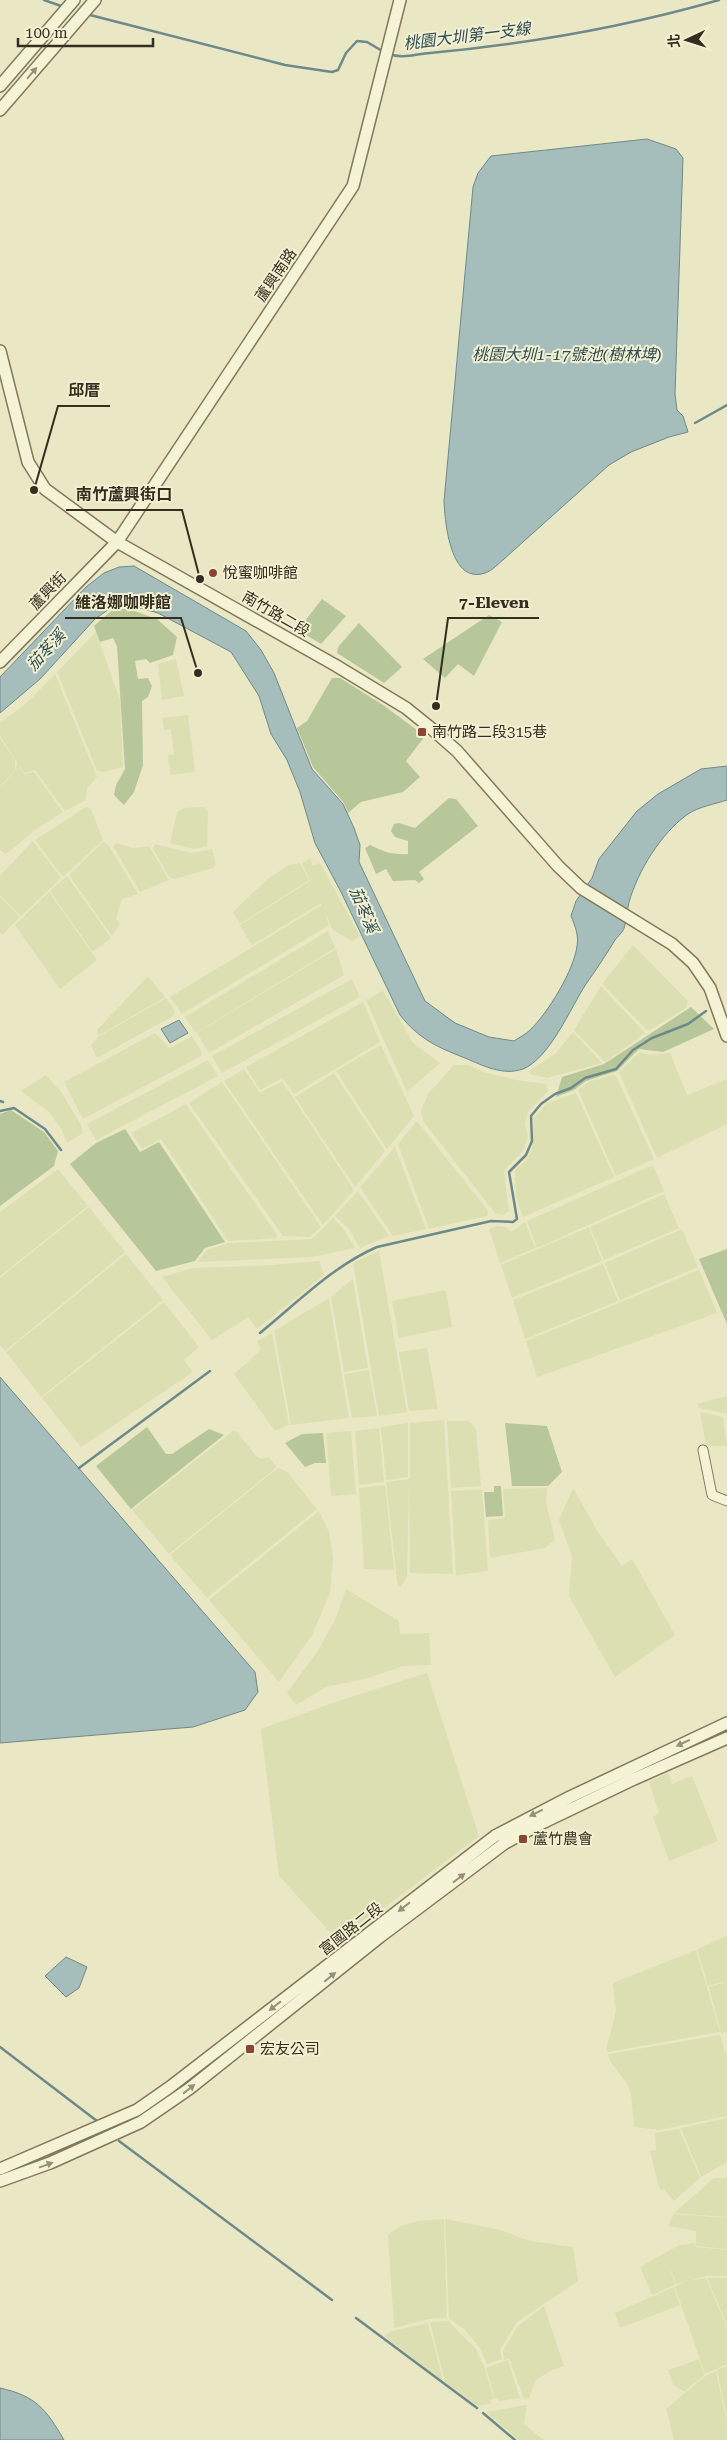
<svg xmlns="http://www.w3.org/2000/svg" width="727" height="2440" font-family="'Roboto Serif','Noto Sans TC',serif">
	<rect width="100%" height="100%" fill="#eae7c4"/>
	<path fill="#dcdfb2" d="M96,632L120,700L123,767L105,772L97,771L57,672Z
		M176,659L184,696L162,700L158,664Z
		M55,674L97,777L87,788L86,800L65,811L35,770L24,773L0,736V723L29,701Z
		M188,715L195,772L170,775L168,755L174,754L171,730H164L162,718Z
		M0,738L15,760V771L0,786Z
		M17,763L24,774L34,772L63,812L35,830L6,854L0,850V787L15,772Z
		M86,807L91,809L103,840L63,877L35,840Z
		M203,807L208,812L207,846L194,849L170,843L177,812L184,808Z
		M33,841L61,878L21,916L0,895V876Z
		M103,842L109,846L138,894L122,899L116,918L120,924L112,936L69,875Z
		M116,843L133,848L149,846L169,880L140,892L113,846Z
		M155,844L192,853L212,849L216,865L213,868L175,879L169,877L153,849Z
		M310,859L313,866L320,863L360,936L352,941L333,930L302,863Z
		M300,863L309,880L240,924L233,912L240,905L269,878L289,865Z
		M67,876L111,938L98,948L92,951L50,891Z
		M310,881L321,903L252,945L240,925Z
		M49,892L97,960L60,989L15,925Z
		M0,897L20,917L2,935L0,932Z
		M322,905L329,925L182,1014L170,997Z
		M328,931L335,948L196,1033L185,1017Z
		M633,945L688,1001L686,1008L648,1031L602,984Z
		M336,949L344,975L209,1053L197,1033Z
		M148,976L165,997L98,1036L97,1030Z
		M352,979L360,997L222,1073L212,1056Z
		M601,986L645,1033L605,1062L574,1030Z
		M383,991L413,1043L440,1063L407,1092L366,1000Z
		M166,998L175,1011L173,1016L97,1058L91,1045L98,1037Z
		M363,1002L380,1042L294,1094L282,1078L260,1090L246,1067Z
		M573,1032L602,1063L547,1078L530,1074V1070L555,1054Z
		M155,1033L170,1048L192,1036L202,1053L201,1056L83,1119L64,1082Z
		M381,1045L414,1116L387,1149L336,1071Z
		M640,1052L649,1055L670,1053L687,1095L727,1079V1124L657,1158L619,1072Z
		M208,1060L218,1076L96,1140L87,1124Z
		M454,1065H468L483,1072L516,1080L546,1084L548,1091L528,1112L525,1123L528,1137L523,1151L504,1170L509,1211L503,1215L495,1213L423,1121L421,1111L428,1094Z
		M244,1069L260,1093L282,1081L354,1190L323,1225L224,1081Z
		M334,1073L385,1151L355,1187L295,1097Z
		M615,1074L654,1159L616,1176L578,1090L588,1082Z
		M46,1075L62,1093L81,1125L83,1133L67,1143L62,1130L49,1112L21,1091Z
		M222,1082L321,1227L310,1237L283,1236L189,1103Z
		M576,1093L614,1177L523,1217L516,1196L515,1170L526,1161L532,1148L534,1118L547,1103Z
		M186,1104L277,1235L276,1238L228,1241L161,1139L142,1149L132,1133Z
		M417,1121L488,1211L487,1216L429,1229L398,1144Z
		M395,1147L426,1229L393,1236L360,1187Z
		M653,1165L664,1191L537,1248L527,1221Z
		M58,1169L88,1206L0,1276V1212Z
		M358,1191L389,1236L360,1248L349,1229L335,1216Z
		M664,1194L679,1228L604,1260L590,1227Z
		M89,1207L125,1252L5,1351L0,1345V1278Z
		M333,1218L345,1231L355,1248L312,1257L197,1262L207,1250L228,1243L312,1239Z
		M525,1222L535,1248L500,1263L489,1229L496,1226L506,1227L511,1232Z
		M589,1227L602,1261L512,1298L501,1265Z
		M682,1229L698,1267L620,1300L605,1263Z
		M379,1251L407,1412L379,1416L353,1263Z
		M126,1254L163,1300L41,1397L6,1352Z
		M319,1261L324,1275L257,1329L248,1317L212,1340L162,1277L192,1268L273,1265Z
		M603,1264L618,1301L525,1339L513,1300Z
		M699,1270L717,1313L537,1377L526,1341Z
		M353,1279L368,1368L344,1372L331,1297Z
		M446,1290L452,1327L399,1338L392,1301Z
		M329,1298L349,1418L291,1425L274,1331Z
		M164,1302L199,1347L184,1360L193,1372L81,1447L42,1398Z
		M272,1333L289,1425L275,1431L234,1374L261,1350L257,1341Z
		M427,1348L438,1409L409,1411L399,1352Z
		M369,1370L377,1416L352,1418L344,1374Z
		M727,1396V1414L699,1408L697,1404Z
		M700,1412L723,1417L727,1446H706Z
		M444,1420L453,1574L410,1573L409,1481L407,1576L401,1587L398,1586L397,1581L386,1482L410,1479V1423Z
		M447,1421H469L476,1429L481,1486L451,1488Z
		M408,1423V1477L386,1480L381,1427Z
		M379,1428L384,1482L359,1485L355,1431Z
		M233,1431L237,1432L256,1456L262,1459L269,1457L277,1467L169,1554L132,1510Z
		M351,1431L356,1494L331,1496L326,1433Z
		M278,1468L287,1472L317,1509L207,1598L170,1555Z
		M385,1485L394,1570L364,1569L359,1488Z
		M547,1488L546,1502L555,1539L545,1548L490,1558L488,1520L505,1518L503,1489Z
		M573,1488L598,1532L622,1566L632,1559L675,1635L615,1677L569,1596L572,1556L559,1520Z
		M482,1489L488,1571L456,1575L451,1491Z
		M319,1511L329,1532L333,1557L330,1593L312,1635L279,1682L209,1600Z
		M346,1589L399,1621L400,1634L429,1633L431,1665L403,1666L364,1679L326,1687L296,1705L287,1693L317,1652L335,1620Z
		M427,1673L479,1836L339,1942L279,1876L261,1729L344,1699Z
		M668,1773L672,1784L692,1776L718,1841L669,1861L653,1817L659,1813L649,1782Z
		M727,1936V1981L708,1986L697,1949Z
		M696,1950L720,2032L608,2052L606,2050L616,2011L613,1983Z
		M727,1982V2031L721,2033L709,1987Z
		M720,2035L727,2057V2116L659,2130L634,2127L631,2093L626,2082L610,2061L608,2054Z
		M727,2118V2162L701,2177L681,2128Z
		M679,2129L700,2178L674,2201L664,2189L661,2190L659,2187L650,2151L656,2150L655,2133Z
		M714,2178H727V2217L674,2213Z
		M674,2214L727,2218V2249L696,2246V2231L668,2226Z
		M444,2219L447,2318L428,2319L394,2328L388,2234L401,2226L418,2221Z
		M445,2219L500,2230L530,2241L573,2247L578,2281L517,2322L500,2350L502,2359L487,2364L480,2348L464,2329L449,2318Z
		M695,2243L696,2247L727,2250V2276H706L677,2284L663,2254L680,2245Z
		M663,2254L676,2284L652,2295L640,2267Z
		M706,2278L727,2328V2364L705,2374L675,2287L687,2281Z
		M707,2278H727V2325Z
		M674,2287L680,2305L620,2328L615,2313Z
		M544,2306L564,2366L550,2371L536,2380L529,2398L524,2399L509,2358L504,2360L503,2351L518,2326Z
		M448,2321L476,2349L485,2369L494,2399L490,2400L491,2403L478,2406L445,2382L430,2322Z
		M428,2323L443,2381L384,2336L392,2331Z
		M699,2359L704,2375L684,2392L673,2384L668,2370Z
		M508,2360L520,2398L499,2401L498,2398L495,2399L486,2368Z
		M727,2366V2419L717,2370Z
		M716,2371L727,2424V2440H674L666,2409L704,2377Z
		M527,2405L524,2424L544,2440H519L486,2412Z"/>
	<path fill="#b7c799" d="M322,599L346,616L321,644L298,630Z
		M126,608L157,619L177,637L173,655L150,663L146,659L135,661L138,679L148,678L152,686L148,697L142,701L143,765L134,792L124,805L114,795L116,785L125,769L117,646L113,638L100,642L94,626L111,611Z
		M489,615L502,622L474,676L458,664L445,678L423,659Z
		M359,623L402,667L384,683L337,653L338,647Z
		M332,678H340L383,705L425,736L406,761L420,777L403,792L361,802L348,813L344,803L313,767L297,728L307,721Z
		M449,798L456,799L478,826L419,872L424,879L419,883L415,880L393,881L386,869L376,874L365,848L370,845C384,852 393,855 408,854V841L395,837L391,831L394,824L399,823L415,828Z
		M691,1007L714,1029L663,1052L639,1049L617,1071L586,1081L574,1090L556,1097L562,1077L604,1064Z
		M11,1110L44,1132L58,1151L54,1166L0,1206V1114Z
		M125,1129L140,1152L159,1142L225,1242L205,1248L195,1261L156,1271L70,1164L96,1143Z
		M727,1249V1324L699,1259Z
		M505,1423L547,1426L562,1472L548,1486H512Z
		M147,1427L166,1454H172L209,1429L224,1435L131,1509L96,1466Z
		M323,1433L326,1463H315L305,1467L285,1443L302,1434Z
		M494,1486H501L503,1516L486,1517L484,1492H494Z"/>
	<path fill="#a5bdbb" stroke="#6d8a8a" d="M647,139L676,149L683,158L675,394L677,410L683,416L688,432L669,437L631,452L609,465L504,559C499,563 492,571 485,573C450,585 445,522 444,501L473,187L478,173L491,156Z
		M134,566L246,631L261,650L274,673L312,769L343,804L354,828L360,845L359,862L425,1001L455,1023L489,1037L514,1041C520,1037 526,1034 530,1030C548,1013 574,970 577,946C579,935 575,926 571,916L576,901L592,878L599,859L637,811L658,794L701,769L727,766V800C715,804 698,807 688,814C661,833 638,871 629,902C627,910 627,920 624,928C623,932 618,936 615,940C606,955 596,970 586,984C571,1007 550,1058 523,1069C503,1076 484,1066 465,1058C437,1047 419,1039 400,1015L341,892L315,843L300,792L287,760L271,734L259,696L231,652L158,613L126,604L112,607L95,619L40,679L0,713V677L86,587L104,573L119,567Z
		M179,1020L188,1033L170,1043L161,1029Z
		M0,1377L255,1672L258,1692L245,1710L193,1727L0,1743Z
		M66,1957L87,1967L79,1988L66,1997L45,1976Z
		M0,2388C36,2396 46,2409 64,2440H0Z"/>
	<g fill="none" stroke-linecap="round" stroke-linejoin="round">
		<path stroke="#6d8a8a" stroke-width="2.5" d="M44,0L64,7
			M90,15L285,65L332,72L338,70L346,53L357,41L367,42L384,52
			M389,54C402,59 416,54 430,53C527,44 625,27 719,0
			M695,423L727,405
			M0,1101L3,1102
			M0,1111L14,1108L45,1129L61,1150
			M260,1333C297,1303 333,1266 377,1247L491,1221L513,1222L517,1219L509,1172L526,1155L532,1141L531,1116L541,1104L555,1094L571,1088L585,1078L616,1069L633,1050L652,1038L688,1024L706,1011
			M79,1468L210,1371
			M0,2047L97,2121
			M119,2141L332,2300
			M356,2318L477,2408
			M483,2413L515,2440"/>
		<defs>
			<path id="minor" d="M703,1450L712,1495L727,1501"/>
			<path id="tertiary" d="M0,86L74,0
				M0,110L95,0
				M0,351L28,462L45,489L117,542L335,665L406,708L432,729L457,751L558,866L581,888L672,944L693,963L710,988L727,1036
				M0,662L117,542L353,186L400,0
				M0,2169L137,2110L170,2087L495,1836L570,1797L727,1723
				M0,2181L50,2163L141,2122L189,2089L381,1936L505,1843L540,1824L634,1779L727,1738"/>
		</defs>
		<use href="#minor" stroke="#82795c" stroke-width="11"/>
		<use href="#tertiary" stroke="#82795c" stroke-width="14"/>
		<use href="#minor" stroke="#f5f3d6" stroke-width="9"/>
		<use href="#tertiary" stroke="#f5f3d6" stroke-width="11"/>
	</g>
	<defs><path id="oneway-solid" d="M-6-.8H1V-3.2L6.5 0L1 3.2V.8H-6Z" transform="scale(1.25)"/></defs>
	<g fill="#94907a">
		<use href="#oneway-solid" transform="translate(32 73) rotate(-49)"/>
		<use href="#oneway-solid" transform="translate(683 1743) rotate(155)"/>
		<use href="#oneway-solid" transform="translate(536 1813) rotate(154)"/>
		<use href="#oneway-solid" transform="translate(459 1878) rotate(-37)"/>
		<use href="#oneway-solid" transform="translate(404 1907) rotate(142)"/>
		<use href="#oneway-solid" transform="translate(330 1977) rotate(-39)"/>
		<use href="#oneway-solid" transform="translate(275 2006) rotate(142)"/>
		<use href="#oneway-solid" transform="translate(189 2089) rotate(-38)"/>
		<use href="#oneway-solid" transform="translate(46 2165) rotate(-20)"/>
	</g>
	<g fill="#8c4532" stroke="#f2f0d3" stroke-width="2">
		<circle cx="213" cy="573" r="5"/>
		<rect x="417" y="727" width="10" height="10" rx="2.5"/>
		<rect x="518" y="1834" width="10" height="10" rx="2.5"/>
		<rect x="245" y="2044" width="10" height="10" rx="2.5"/>
	</g>
	<g text-anchor="middle" dominant-baseline="central" stroke-width="4" stroke-linejoin="round" paint-order="stroke">
		<g font-size="15" fill="#342e1f" stroke="#f2f0d3">
			<text transform="translate(276 275) rotate(-56)">蘆興南路</text>
			<text transform="translate(48 591) rotate(-46)">蘆興街</text>
			<text transform="translate(276 614) rotate(30)">南竹路二段</text>
			<text transform="translate(351 1929) rotate(-38)">富國路二段</text>
		</g>
		<g font-size="15" fill="#342e1f" stroke="#f2f0d3" text-anchor="start">
			<text x="223" y="573">悅蜜咖啡館</text>
			<text x="432" y="732">南竹路二段315巷</text>
			<text x="533" y="1839">蘆竹農會</text>
			<text x="260" y="2049">宏友公司</text>
		</g>
		<g font-size="16" font-style="italic" fill="#2f4d52" stroke="#f2f0d3">
			<text transform="translate(467 36) rotate(-7)">桃園大圳第一支線</text>
			<text x="567" y="354">桃園大圳1-17號池(樹林埤)</text>
			<text transform="translate(46 650) rotate(-48)">茄苳溪</text>
			<text transform="translate(364 910) rotate(67)">茄苳溪</text>
		</g>
	</g>
	<path fill="none" stroke="#342e1f" stroke-width="2" d="M34 490L58 406H110M200 579L182 510H66M198 673L181 618H65M436 706L448 618H539"/>
	<g fill="#342e1f" stroke="#f2f0d3" stroke-width="2">
		<circle cx="34" cy="490" r="5"/>
		<circle cx="200" cy="579" r="5"/>
		<circle cx="198" cy="673" r="5"/>
		<circle cx="436" cy="706" r="5"/>
	</g>
	<g font-size="16" text-anchor="middle" font-weight="bold" fill="#342e1f" stroke="#f2f0d3" stroke-width="4" stroke-linejoin="round" paint-order="stroke">
		<text x="84" y="396">邱厝</text>
		<text x="124" y="500">南竹蘆興街口</text>
		<text x="123" y="608">維洛娜咖啡館</text>
		<text x="494" y="608">7-Eleven</text>
	</g>
	<g transform="translate(687 40) rotate(266)" stroke="#f2f0d3" stroke-width="4" paint-order="stroke">
	<path d="M0-4L9 19L0 12L-9 19Z" fill="#342e1f"/>
	<text y="-8" font-size="14" font-weight="bold" text-anchor="middle" fill="#342e1f">北</text>
	</g>
	<path d="M18 38v8h135v-8" fill="none" stroke="#342e1f" stroke-width="2.5"/>
	<text x="25" y="38" font-size="15" fill="#342e1f" stroke="#f2f0d3" stroke-width="4" paint-order="stroke">100 m</text>
</svg>
